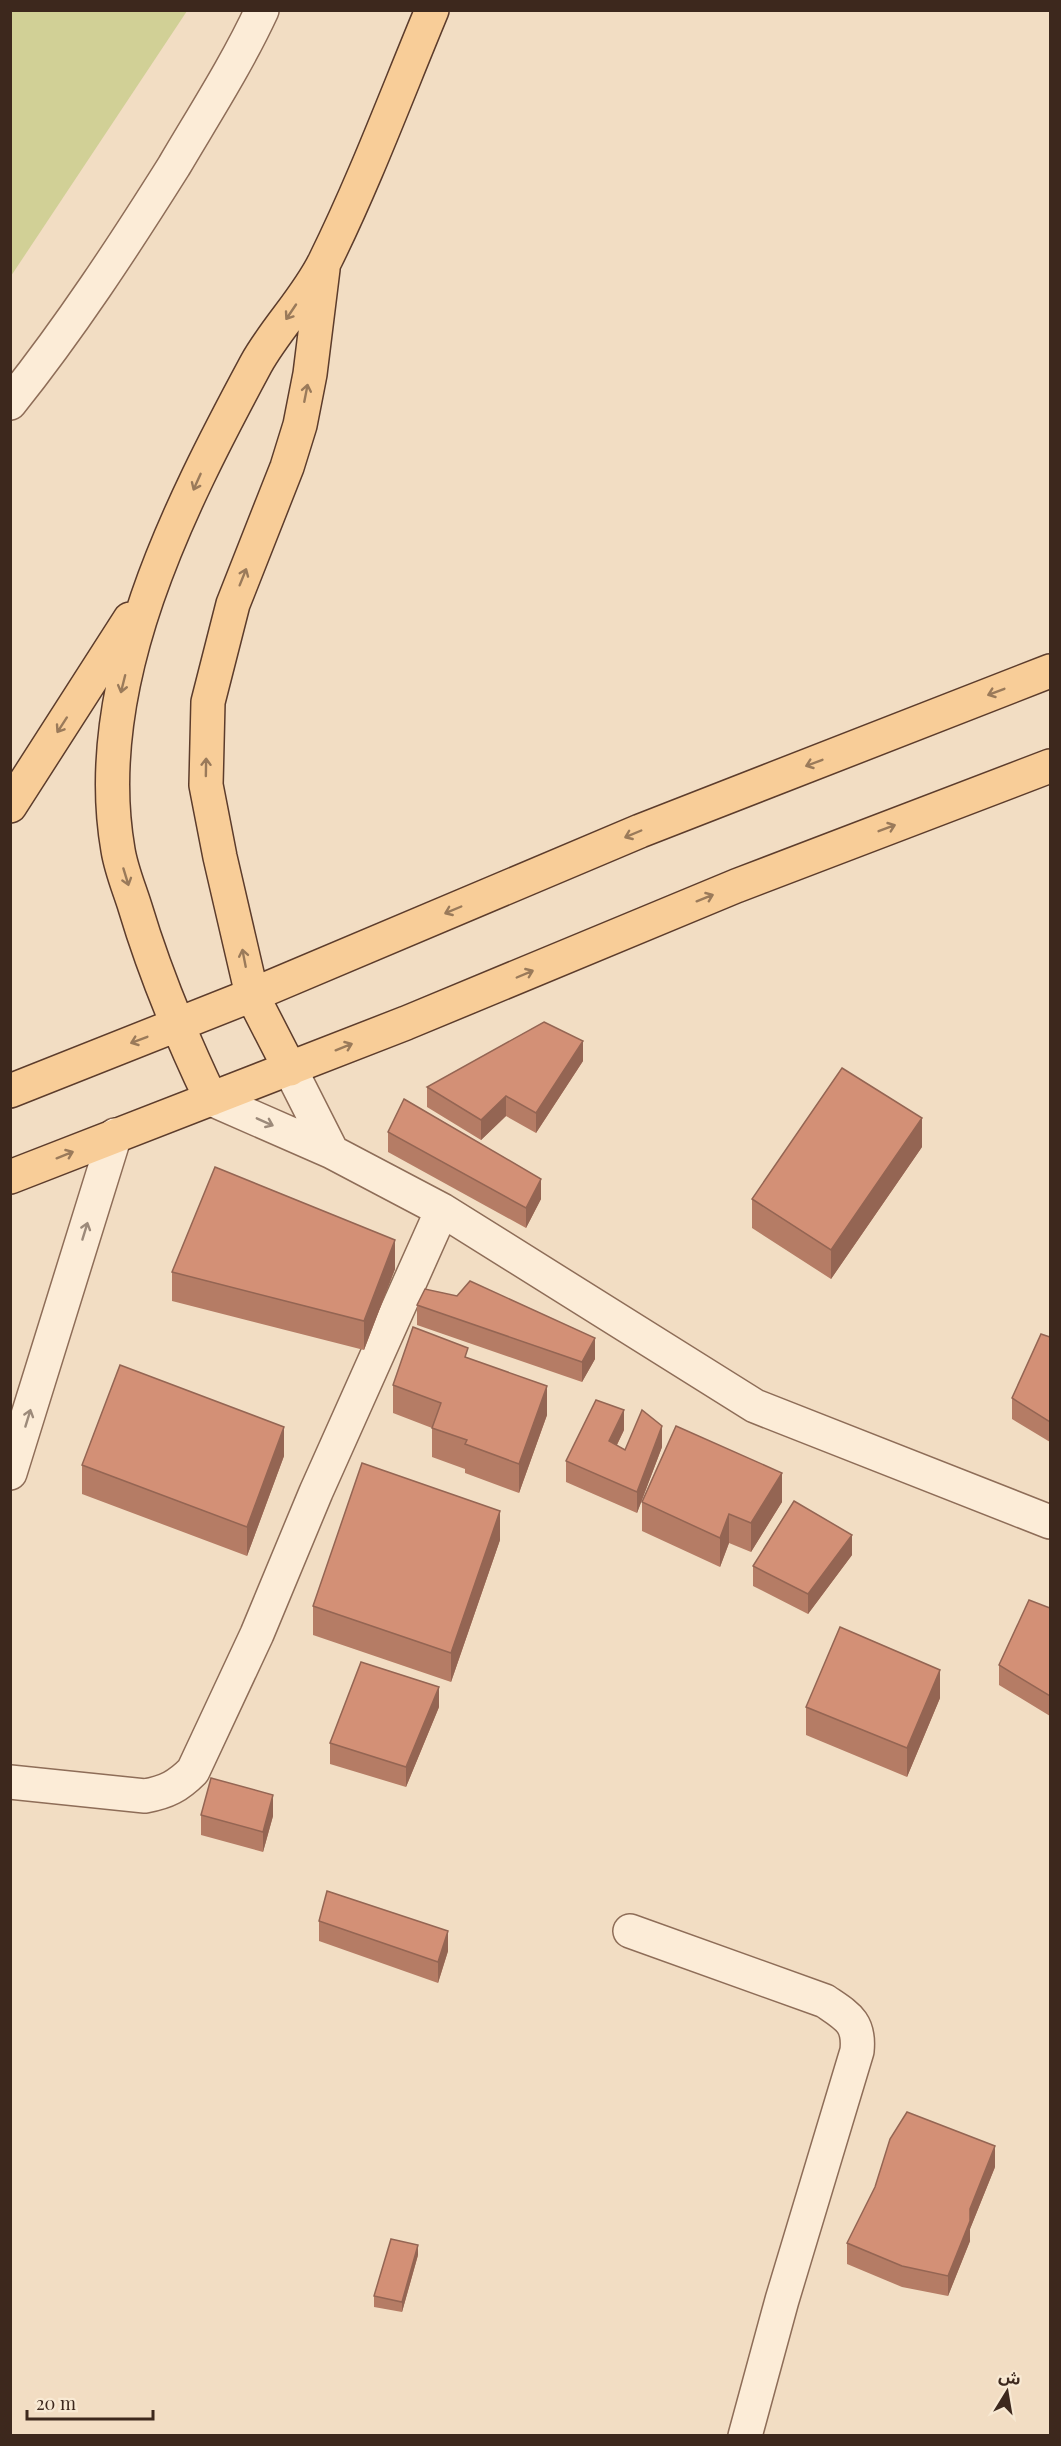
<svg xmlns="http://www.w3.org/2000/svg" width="1061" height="2446" font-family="'Playfair Display','Noto Sans Arabic',serif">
	<rect width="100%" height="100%" fill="#f2ddc3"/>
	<path fill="#d1d096" d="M11,10L187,11L11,276L10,11Z"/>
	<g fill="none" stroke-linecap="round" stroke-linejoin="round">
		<defs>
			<path id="minor" d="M10,403C70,328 123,247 174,166C204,115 237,64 262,10
				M290,1069L332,1152
				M211,1099L332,1152L442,1210L755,1406L1050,1522
				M10,1473L115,1135
				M10,1782L145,1796C167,1792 178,1786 193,1771L257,1634L316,1492L442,1210
				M630,1931L825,2001C847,2016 860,2022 857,2051L782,2300L745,2436"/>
			<path id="major" d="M10,806L130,619
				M290,1069L252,995L220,857L206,785L208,702L233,604L287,467L300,425L310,374L323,269
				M10,1091L252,995L640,831L1050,671
				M211,1099C181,1036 155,974 135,907C129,888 121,869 118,850C89,683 179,507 256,364C276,328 307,298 325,261C365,180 397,94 432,10
				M10,1177L406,1023L736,886L1050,766"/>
		</defs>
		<use href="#minor" stroke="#8e6d58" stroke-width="36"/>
		<use href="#major" stroke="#5c3c2c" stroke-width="36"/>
		<use href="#minor" stroke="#fcecd7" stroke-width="33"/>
		<use href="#major" stroke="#f8cd98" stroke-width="33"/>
	</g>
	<path fill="#b57c65" d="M583,1061L536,1133L506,1116L481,1140L427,1107V1087Z
		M388,1132L541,1199L526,1228L388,1152Z
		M922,1147L831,1279L752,1228V1199Z
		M395,1269L364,1350L172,1301V1272Z
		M417,1305L595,1359L582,1382L417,1325Z
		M1050,1337V1442L1012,1419V1398Z
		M468,1358L547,1415L519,1493L465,1473V1469L432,1457V1428L393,1413V1385Z
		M624,1430L617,1445L625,1450L662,1447L637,1513L566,1482V1461Z
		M284,1456L247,1556L82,1494V1465Z
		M642,1502H782L751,1552L729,1543L720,1567L642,1531Z
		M500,1540L451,1682L313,1635V1606Z
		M852,1555L808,1614L753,1586V1566Z
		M1050,1608V1716L999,1685V1665Z
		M940,1698L907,1777L806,1735V1707Z
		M439,1707L406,1787L330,1764V1743Z
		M201,1815L273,1816L263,1852L201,1835Z
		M319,1921L448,1951L438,1983L319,1941Z
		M995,2167L970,2229V2241L948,2296L902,2287L847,2264V2243Z
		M418,2255L402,2312L374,2307V2296Z"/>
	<path fill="#946553" d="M583,1041V1061L536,1133V1113Z
		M506,1096V1116L481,1140V1120Z
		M922,1118V1147L831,1279V1250Z
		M541,1179V1199L526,1228V1208Z
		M395,1240V1269L364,1350V1321Z
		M595,1338V1359L582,1382V1362Z
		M547,1386V1415L519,1493V1464Z
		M624,1410V1430L609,1461V1441Z
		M662,1426V1447L637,1513V1492Z
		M284,1427V1456L247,1556V1527Z
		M782,1473V1502L751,1552V1523Z
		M500,1511V1540L451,1682V1653Z
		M729,1514V1543L720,1567V1538Z
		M852,1535V1555L808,1614V1594Z
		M940,1670V1698L907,1777V1748Z
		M439,1687V1707L406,1787V1767Z
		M273,1795V1816L263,1852V1832Z
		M448,1931V1951L438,1983V1962Z
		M995,2146V2167L970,2229V2241L948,2296V2276L970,2209Z
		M418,2245V2255L402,2312V2302Z"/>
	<path fill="#d39076" stroke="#946553" stroke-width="1.5" d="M544,1022L583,1041L536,1113L506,1096L481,1120L427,1087Z
		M842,1068L922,1118L831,1250L752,1199Z
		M404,1099L541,1179L526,1208L388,1132Z
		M215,1167L395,1240L364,1321L172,1272Z
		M470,1281L595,1338L582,1362L417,1305L425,1289L457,1296Z
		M413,1327L468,1348L465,1357L547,1386L519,1464L465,1444L467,1440L432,1428L441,1403L393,1385Z
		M1041,1334L1050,1337V1422L1012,1398Z
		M120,1365L284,1427L247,1527L82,1465Z
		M596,1400L624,1410L609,1441L625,1450L642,1410L662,1426L637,1492L566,1461Z
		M676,1426L782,1473L751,1523L729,1514L720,1538L642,1502Z
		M362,1463L500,1511L451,1653L313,1606Z
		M794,1501L852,1535L808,1594L753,1566Z
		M1029,1600L1050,1608V1696L999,1665Z
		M840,1627L940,1670L907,1748L806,1707Z
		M361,1662L439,1687L406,1767L330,1743Z
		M211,1778L273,1795L263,1832L201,1815Z
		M327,1891L448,1931L438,1962L319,1921Z
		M907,2112L995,2146L970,2209V2221L948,2276L902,2266L847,2243L875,2187L890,2139Z
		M391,2239L418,2245L402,2302L374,2296Z"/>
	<defs><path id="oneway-shaft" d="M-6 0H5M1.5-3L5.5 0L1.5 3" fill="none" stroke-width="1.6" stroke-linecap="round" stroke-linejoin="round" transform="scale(1.5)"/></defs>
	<g stroke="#9a7a5a">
		<use href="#oneway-shaft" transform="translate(291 312) rotate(124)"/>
		<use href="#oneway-shaft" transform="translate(306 393) rotate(-79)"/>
		<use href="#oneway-shaft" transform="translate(197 482) rotate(114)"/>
		<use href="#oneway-shaft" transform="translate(243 577) rotate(-68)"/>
		<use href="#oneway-shaft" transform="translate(123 684) rotate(104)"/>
		<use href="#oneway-shaft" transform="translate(996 692) rotate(159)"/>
		<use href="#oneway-shaft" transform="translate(62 725) rotate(123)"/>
		<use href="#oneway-shaft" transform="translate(814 763) rotate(159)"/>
		<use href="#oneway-shaft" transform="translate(206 767) rotate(-89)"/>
		<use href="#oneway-shaft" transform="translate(887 828) rotate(-21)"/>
		<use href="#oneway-shaft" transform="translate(633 834) rotate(157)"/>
		<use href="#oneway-shaft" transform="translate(126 877) rotate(73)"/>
		<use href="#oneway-shaft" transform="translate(705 898) rotate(-22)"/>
		<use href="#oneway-shaft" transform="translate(453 910) rotate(157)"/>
		<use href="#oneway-shaft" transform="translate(244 958) rotate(-101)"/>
		<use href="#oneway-shaft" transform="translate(525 974) rotate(-23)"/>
		<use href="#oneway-shaft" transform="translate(139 1040) rotate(159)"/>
		<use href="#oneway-shaft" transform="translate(344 1047) rotate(-22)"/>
		<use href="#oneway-shaft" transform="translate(65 1155) rotate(-22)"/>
	</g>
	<g stroke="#9c8a7a">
		<use href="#oneway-shaft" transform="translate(265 1122) rotate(24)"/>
		<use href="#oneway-shaft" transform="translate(85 1231) rotate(-73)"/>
		<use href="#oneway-shaft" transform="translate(28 1418) rotate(-73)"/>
	</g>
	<rect width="1061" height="2446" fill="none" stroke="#3d281d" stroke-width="24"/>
	<g transform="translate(1007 2392) rotate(11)" stroke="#f8e9d3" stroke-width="4.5" paint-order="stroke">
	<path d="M0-4.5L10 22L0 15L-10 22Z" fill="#3d281d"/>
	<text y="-9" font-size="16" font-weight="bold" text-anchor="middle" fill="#3d281d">ش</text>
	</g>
	<path d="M27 2410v9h126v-9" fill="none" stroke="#3d281d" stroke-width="3"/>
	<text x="36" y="2410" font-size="18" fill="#3d281d" stroke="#f8e9d3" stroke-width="4.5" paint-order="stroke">20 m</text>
</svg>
